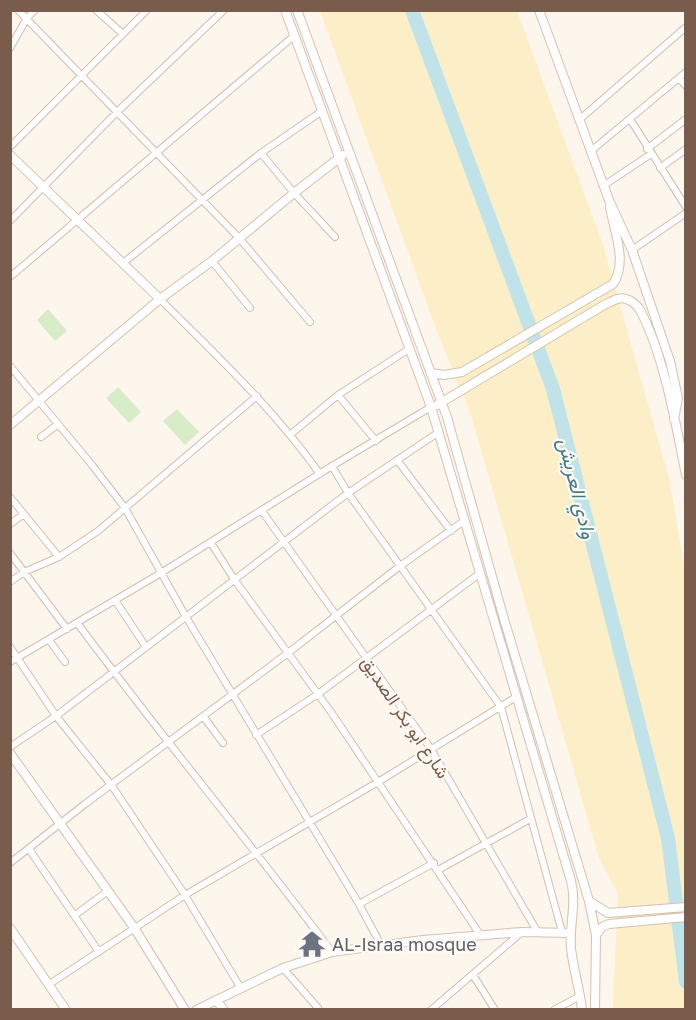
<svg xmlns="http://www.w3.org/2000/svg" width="696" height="1020" font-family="'Golos Text',Vazirmatn,sans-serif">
	<rect width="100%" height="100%" fill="#fdf6ec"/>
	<path fill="#d8ecc9" d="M48,309L67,331L55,341L37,320Z
		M118,387L141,412L129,423L106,398Z
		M177,409L199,432L185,445L163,421Z"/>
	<path fill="#fcefc7" d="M320,11H517L602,242L669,478L685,570V1009H613L618,894L599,858L471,415L438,334Z"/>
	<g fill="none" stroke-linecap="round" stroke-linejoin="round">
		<path stroke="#bfe3e8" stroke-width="14" d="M412,10L553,389L668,838L686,982"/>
		<defs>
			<path id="street" d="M18,10L240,239L310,322
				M96,10L123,34
				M10,48L27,18L35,10
				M679,78L686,86
				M630,119L686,207
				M579,120L686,27
				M10,147L147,10
				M647,149L686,119
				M591,151L686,72
				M261,153L294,193L335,237
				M660,168L686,149
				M603,186L651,154
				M10,221L117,112L224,10
				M632,250L686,213
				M212,261L250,308
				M123,263L261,153L322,111
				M10,277L295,35
				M160,299C216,355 274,409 320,474
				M10,366L92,465L125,508L186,617L359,904L381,945
				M338,395L376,441
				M291,434L338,395L409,349
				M41,437L57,425
				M397,460L451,531
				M332,466L348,493L501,707L562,932
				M10,497L59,557
				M262,511L431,749L537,931
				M10,524L24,514
				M211,543L234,579L331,712L481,936
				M10,553L67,629
				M10,582L24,572L59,557L98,531L257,396
				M115,600L146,647
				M78,624C160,735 249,841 332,952
				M49,640L65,662
				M10,647L56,716L112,786L185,895L240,987
				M10,662L161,573L332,466L431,407
				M203,716L223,743
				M256,735L318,694L479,574
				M10,747L56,716L348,493L439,432
				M29,849L99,952
				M10,863L85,804L288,653L400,566L464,521
				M438,870L530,819
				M359,904L434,863
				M75,915L108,891
				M283,968L318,1008
				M473,975L495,1010
				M48,985L185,895L378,782L516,697
				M431,1010L522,932
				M554,1010L580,996"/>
			<path id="secondary" d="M285,10L431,407L571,881C577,904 569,925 571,948C573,969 580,989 582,1010
				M297,10L447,417L504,619L589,901L596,935L595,1010
				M539,10L609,200L632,250L670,361L678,398L674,419
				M10,155L160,299
				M431,373L444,375L462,372L613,284C628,262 614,231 610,207
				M437,405L604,305C611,302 619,296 626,299C631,300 637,305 640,310C664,355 676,425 686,475
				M10,425L160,299L212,261L294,193L343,155
				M10,753L135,929L185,1010
				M589,901L608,913L686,907
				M10,928L66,1010
				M596,935L602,927L609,924L686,917
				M216,1000L224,1010
				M196,1010L283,968L332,952L423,940L522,932L570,933"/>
		</defs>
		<use href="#street" stroke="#d1beb0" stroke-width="8"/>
		<use href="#secondary" stroke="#d6c0b0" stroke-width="10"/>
		<use href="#street" stroke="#fff" stroke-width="6"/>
		<use href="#secondary" stroke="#fff" stroke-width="8"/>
	</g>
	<defs>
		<symbol id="temple-bare" viewBox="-9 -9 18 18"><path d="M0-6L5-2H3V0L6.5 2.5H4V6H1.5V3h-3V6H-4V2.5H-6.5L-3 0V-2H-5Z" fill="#6b7280" stroke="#fffaf3" stroke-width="2.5" paint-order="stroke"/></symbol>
	</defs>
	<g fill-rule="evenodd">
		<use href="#temple-bare" x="293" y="925" width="38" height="38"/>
	</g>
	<g text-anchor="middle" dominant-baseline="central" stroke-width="4.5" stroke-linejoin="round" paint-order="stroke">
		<g font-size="18" fill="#7a5c4d" stroke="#fffaf3">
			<text transform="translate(406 717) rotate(56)">شارع ابو بكر الصديق</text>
		</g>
		<g font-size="18" fill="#5b616d" stroke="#fffaf3" text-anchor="start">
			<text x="332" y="944">AL-Israa mosque</text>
		</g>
		<g font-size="20" font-style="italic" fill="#437c86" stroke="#fffaf3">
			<text transform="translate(578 488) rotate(76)">وادي العريش</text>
		</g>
	</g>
	<rect width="696" height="1020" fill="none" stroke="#7a5c4d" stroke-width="24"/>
</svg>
